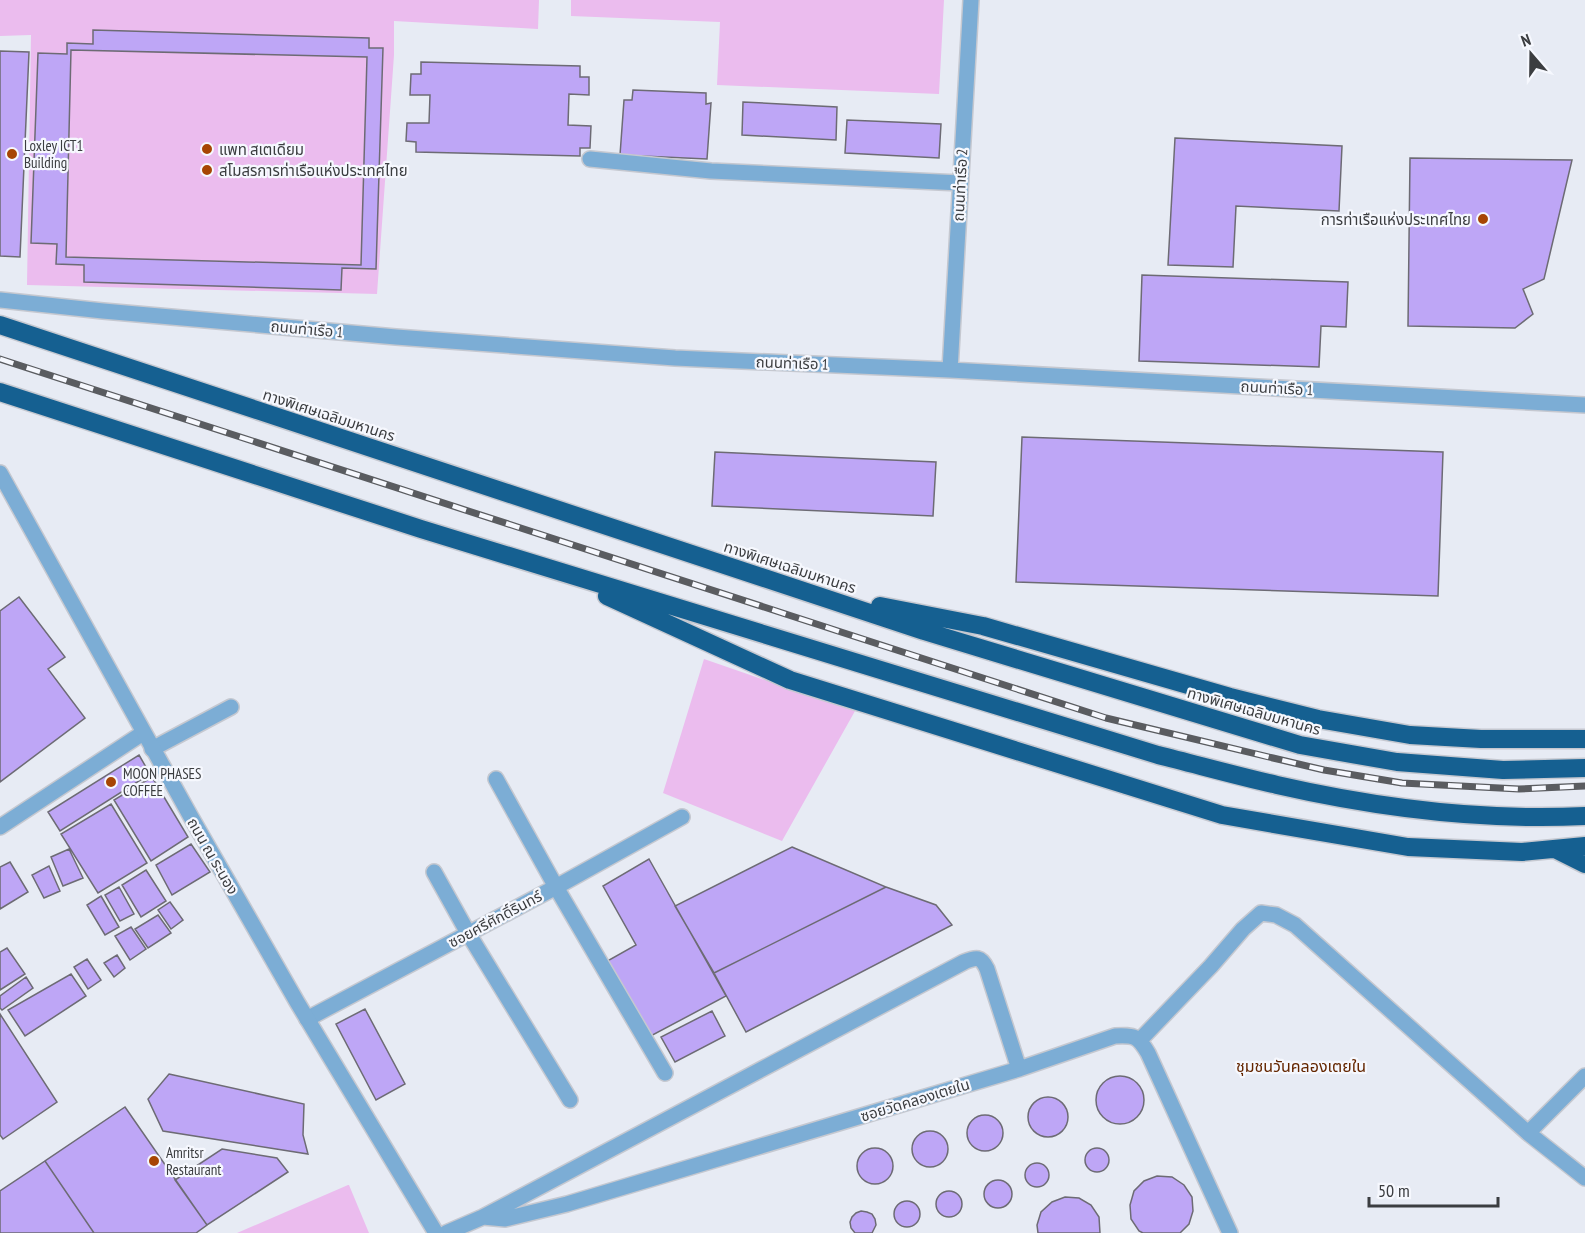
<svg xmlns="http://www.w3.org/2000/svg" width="1585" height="1233" font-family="'PT Sans Narrow','Noto Sans Thai',sans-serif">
	<rect width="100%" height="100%" fill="#e7ebf4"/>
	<path fill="#ebbcee" d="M0,0H539L538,29L394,21V55L377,294L27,285L31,35L0,36Z
		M571,0H944L939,94L717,85L720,22L571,16Z
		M704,659L855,711L782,841L663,793Z
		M349,1185L369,1233H237L348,1185Z"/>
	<path fill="#bea6f6" stroke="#6d6b74" stroke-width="1.5" fill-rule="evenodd" d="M93,30L369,38V48H383L376,269L342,268L341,290L84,282V265L56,264L57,244L31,243L38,53L67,54V43L93,44ZM71,50L367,57L361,265L66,257Z
		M0,51L29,52L20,257L0,256Z
		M421,62L580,66V77H589V95L569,94L568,125L591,126L590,148H580V156L416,152V142L406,141L407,123H429L430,95H410L411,74H421Z
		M633,90L706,93V104L711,103L707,159L620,155L624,100H632Z
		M743,102L837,107L836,140L742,135Z
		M847,120L941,124L939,158L845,153Z
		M1175,138L1342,146L1339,211L1236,206L1233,267L1168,265Z
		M1410,158L1572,160L1544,279L1523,289L1533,314L1515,328L1408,326Z
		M1142,275L1348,282L1346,327L1321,326L1319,367L1139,361Z
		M1022,437L1443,452L1438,596L1016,582Z
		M715,452L936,462L933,516L712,506Z
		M19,597L65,657L48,669L85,718L0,782V611Z
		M139,755L150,774L60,831L48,812Z
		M152,777L188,837L151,861L114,800Z
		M111,804L147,863L98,893L61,834Z
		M191,844L210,872L172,895L156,865Z
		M792,847L886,887L714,973L675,906Z
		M69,849L83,878L63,886L51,857Z
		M649,859L726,996L645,1039L602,964L636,945L603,886Z
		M10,862L28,892L0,909V867Z
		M49,866L60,891L44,898L32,875Z
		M146,870L166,901L141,917L122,885Z
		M119,887L134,914L120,921L105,895Z
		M886,887L936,905L952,925L746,1032L714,973Z
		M101,896L119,927L105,935L87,905Z
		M170,902L183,920L171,929L158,910Z
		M158,915L171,933L148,948L135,929Z
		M131,927L146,949L130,960L115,936Z
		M7,948L25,974L0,990V952Z
		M117,955L125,968L114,977L104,963Z
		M87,959L101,980L88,989L74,967Z
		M71,974L86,996L25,1036L8,1010Z
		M26,977L33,988L2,1010L0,1008V996Z
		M365,1009L405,1084L376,1100L336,1024Z
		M712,1011L725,1036L675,1062L661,1037Z
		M0,1014L57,1102L3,1139L0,1135Z
		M169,1074L304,1104L303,1135L308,1154L163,1131L148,1099Z
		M1096 1100a24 24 0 1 1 48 0a24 24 0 1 1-48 0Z
		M1028 1117a20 20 0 1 1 40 0a20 20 0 1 1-40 0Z
		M125,1107L207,1225L196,1233H94L45,1161Z
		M967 1133a18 18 0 1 1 36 0a18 18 0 1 1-36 0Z
		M912 1149a18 18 0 1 1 36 0a18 18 0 1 1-36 0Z
		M857 1166a18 18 0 1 1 36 0a18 18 0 1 1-36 0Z
		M1085 1160a12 12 0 1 1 24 0a12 12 0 1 1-24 0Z
		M222,1149L277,1158L288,1172L207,1225L175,1180Z
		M45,1161L94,1233H0V1191Z
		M1025 1175a12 12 0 1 1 24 0a12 12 0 1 1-24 0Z
		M1157,1176L1172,1177L1184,1185L1192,1197L1193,1211L1189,1224L1180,1233H1143L1139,1231L1131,1219L1130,1205L1134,1191L1144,1181Z
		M984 1194a14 14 0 1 1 28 0a14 14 0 1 1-28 0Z
		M936 1204a13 13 0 1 1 26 0a13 13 0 1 1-26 0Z
		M1065,1197L1079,1198L1091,1205L1099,1217L1100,1233H1038L1037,1225L1041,1212L1052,1202Z
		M894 1214a13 13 0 1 1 26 0a13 13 0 1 1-26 0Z
		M861,1211L867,1212L872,1214L875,1219L876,1225L872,1233H855L851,1228L850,1222L852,1217L856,1213Z"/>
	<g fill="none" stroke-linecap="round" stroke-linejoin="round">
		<defs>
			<path id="minor" d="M590,159L711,171L960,183
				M0,300L103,311L396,337L675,358L950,370L1585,405
				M950,370L971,0
				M152,749L231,707
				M496,779L556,887L665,1073
				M0,827L143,733
				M434,872L468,933L570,1100
				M307,1019L556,887L682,817
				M1140,1040L1211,966L1243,929L1261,913L1276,915L1295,925L1528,1133L1585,1076
				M1528,1133L1585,1178
				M483,1217L505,1219L567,1204L1019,1069L1115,1036C1135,1035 1138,1036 1148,1053L1230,1233
				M446,1233L483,1217L964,962C976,957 981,956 987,969L1019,1069"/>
			<path id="tertiary" d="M0,473L191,817L297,1002L436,1233"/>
			<path id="motorway" d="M0,325L924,631L1300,745L1397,762L1503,770L1585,768
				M0,392L421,529L1158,755C1198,765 1238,776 1277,785C1378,808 1482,821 1585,816
				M607,596L790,680L1222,815L1408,847L1522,852L1585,846
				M880,606L983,626L1230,697L1318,719L1410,735L1481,739H1585
				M1555,849L1585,864"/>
		</defs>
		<use href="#minor" stroke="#c5c8d0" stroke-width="18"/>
		<use href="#tertiary" stroke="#c5c8d0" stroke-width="18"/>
		<use href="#motorway" stroke="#c5c8d0" stroke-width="21"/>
		<use href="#minor" stroke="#7cadd5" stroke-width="15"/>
		<use href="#tertiary" stroke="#7cadd5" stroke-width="15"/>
		<use href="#motorway" stroke="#156091" stroke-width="18"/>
		<defs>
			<path id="rail" d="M0,359L1106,718L1273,758L1324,770L1402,783L1519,789L1585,786"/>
		</defs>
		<use href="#rail" stroke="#5a5c60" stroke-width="7"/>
		<use href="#rail" stroke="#f6f8fe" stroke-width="4.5" stroke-dasharray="14" stroke-linecap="butt"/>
	</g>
	<g fill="#a74504" stroke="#f6f8fe" stroke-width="2">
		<circle cx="207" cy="149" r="6"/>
		<circle cx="12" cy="154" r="6"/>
		<circle cx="207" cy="170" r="6"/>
		<circle cx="1483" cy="219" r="6"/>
		<circle cx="111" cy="782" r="6"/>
		<circle cx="154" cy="1161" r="6"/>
	</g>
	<g text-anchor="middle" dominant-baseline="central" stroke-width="4.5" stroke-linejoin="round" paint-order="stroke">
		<g font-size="15" fill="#3b3d40" stroke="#f6f8fe" text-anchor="start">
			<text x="24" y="145">Loxley ICT1<tspan x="24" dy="17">Building</tspan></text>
			<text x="219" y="149">แพท สเตเดียม</text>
			<text x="219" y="170">สโมสรการท่าเรือแห่งประเทศไทย</text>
			<text x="1471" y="219" text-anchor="end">การท่าเรือแห่งประเทศไทย</text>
			<text x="123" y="773">MOON PHASES<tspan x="123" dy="17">COFFEE</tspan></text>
			<text x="166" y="1152">Amritsr<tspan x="166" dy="17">Restaurant</tspan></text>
		</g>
		<g font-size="15" fill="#3b3d40" stroke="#f6f8fe">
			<text transform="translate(960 185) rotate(-87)">ถนนท่าเรือ 2</text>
			<text transform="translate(307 329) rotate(5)">ถนนท่าเรือ 1</text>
			<text transform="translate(792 363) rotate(2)">ถนนท่าเรือ 1</text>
			<text transform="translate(1277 388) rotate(3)">ถนนท่าเรือ 1</text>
			<text transform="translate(329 415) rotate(18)">ทางพิเศษเฉลิมมหานคร</text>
			<text transform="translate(790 567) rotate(18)">ทางพิเศษเฉลิมมหานคร</text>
			<text transform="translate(1254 711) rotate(16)">ทางพิเศษเฉลิมมหานคร</text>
			<text transform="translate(213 856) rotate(60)">ถนน ณ ระนอง</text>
			<text transform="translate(495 919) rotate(-28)">ซอยศรีศักดิ์รินทร์</text>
			<text transform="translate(915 1100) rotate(-17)">ซอยวัดคลองเตยใน</text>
		</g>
		<g font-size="16" fill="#642600" stroke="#f6f8fe">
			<text x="1301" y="1066">ชุมชนวันคลองเตยใน</text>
		</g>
	</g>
	<g transform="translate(1531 54) rotate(340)" stroke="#f6f8fe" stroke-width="4.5" paint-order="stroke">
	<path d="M0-4.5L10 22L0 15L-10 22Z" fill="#3b3d40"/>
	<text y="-9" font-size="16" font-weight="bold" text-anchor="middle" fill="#3b3d40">N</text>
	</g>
	<path d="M1369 1197v9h129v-9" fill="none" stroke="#3b3d40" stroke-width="3"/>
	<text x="1378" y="1197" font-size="18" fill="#3b3d40" stroke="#f6f8fe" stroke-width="4.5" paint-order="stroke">50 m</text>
</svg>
